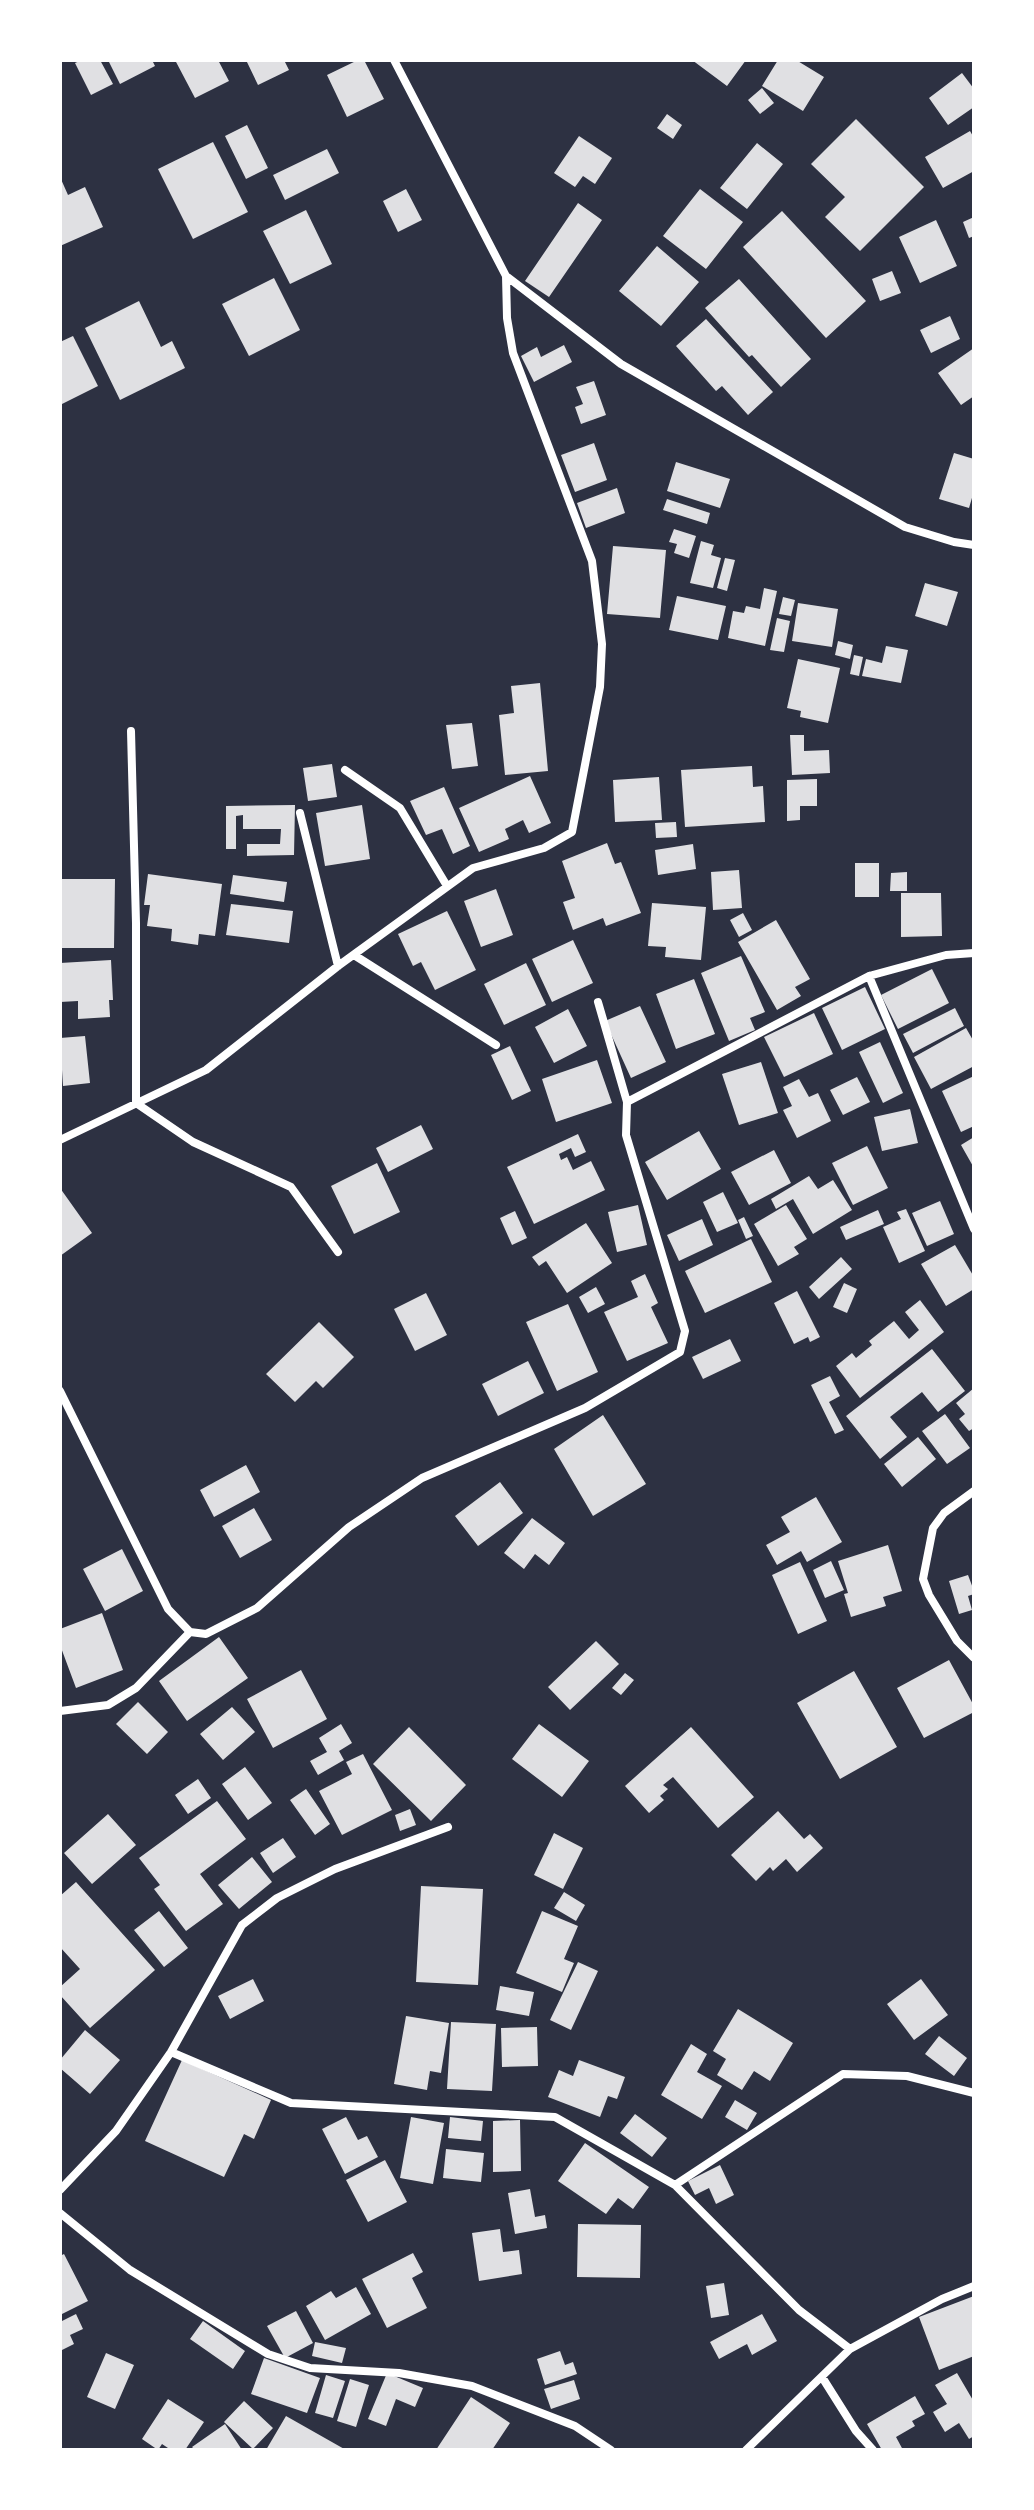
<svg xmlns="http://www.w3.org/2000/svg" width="1034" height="2510" font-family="'IBM Plex Sans',sans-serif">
	<rect width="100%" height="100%" fill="#2d3142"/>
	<path fill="#e0e0e3" d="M82,60H100L113,84L91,95L75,63Z
		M108,60H152L155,66L120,84Z
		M175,60H218L229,81L195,98Z
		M246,60H284L289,70L258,85Z
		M358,60H364L384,99L347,117L327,75Z
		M692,60H746L727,86Z
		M778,60H796L824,77L803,111L762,86Z
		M962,73L974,89V107L948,125L929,98Z
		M762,88L774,103L760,114L748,100Z
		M667,114L682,125L673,139L657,128Z
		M856,119L924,187L860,251L825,217L845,197L811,164Z
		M247,125L268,168L246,179L225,136Z
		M970,131L974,138V171L943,188L925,157Z
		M579,136L612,158L595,184L583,176L575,187L554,173Z
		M213,142L248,212L193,239L158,169Z
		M757,143L783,164L747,209L720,188Z
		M327,149L339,173L285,200L273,175Z
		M60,177L68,195L85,187L103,227L60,246Z
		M406,189L422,220L398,232L383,201Z
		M700,189L743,222L706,269L663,236Z
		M578,203L602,220L549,297L525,281Z
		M306,210L332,264L290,284L263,231Z
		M782,211L866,301L826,338L743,247Z
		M974,217V236L969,238L963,222Z
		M936,220L957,266L920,283L899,237Z
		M657,246L699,282L661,326L619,291Z
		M892,271L901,293L880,301L872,279Z
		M274,278L300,330L249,356L222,304Z
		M739,279L811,359L781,387L752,355L749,357L705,308Z
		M139,301L161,347L172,341L185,368L120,400L85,328Z
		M950,316L960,339L931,353L920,330Z
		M706,319L773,392L748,415L722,386L716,391L676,346Z
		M73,336L98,386L60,405V342Z
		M564,345L572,362L534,382L521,356L537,347L541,357Z
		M974,348V396L961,405L938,373Z
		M594,381L606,415L581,424L575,407L583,404L576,387Z
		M594,443L607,480L575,492L561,455Z
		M954,453L974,459V491L969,508L939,499Z
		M676,462L730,479L720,508L667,491Z
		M617,488L625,513L586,528L577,503Z
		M667,499L710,513L707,524L663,510Z
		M674,529L696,536L689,558L674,553L677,544L669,542Z
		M701,541L714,545L711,555L721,558L713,588L690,583Z
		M613,546L666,550L660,618L607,614Z
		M725,558L735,560L727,591L717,588Z
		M925,583L958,592L947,626L915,616Z
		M764,588L777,591L765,646L728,638L733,611L744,613L746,606L760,609Z
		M677,596L726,606L718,640L669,630Z
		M783,597L795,600L791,616L779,614Z
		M798,603L838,609L832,647L792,641Z
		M777,618L790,621L784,652L770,650Z
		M838,641L853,645L850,659L835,655Z
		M886,646L908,650L901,683L862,676L866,659L882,663Z
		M854,655L863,657L859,676L850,674Z
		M798,659L840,668L828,723L800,717L801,711L787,708Z
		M540,683L548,771L505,775L499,715L514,713L511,686Z
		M472,723L478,766L452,769L446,725Z
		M790,735H804V751L829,750L830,773L792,775Z
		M332,764L337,797L308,801L303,768Z
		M752,766L753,787L763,786L765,822L685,827L681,770Z
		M530,776L551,823L529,833L523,820L505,829L509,839L479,852L459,808Z
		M659,777L662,820L615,822L613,780Z
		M817,779V806H800V820L787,821V780Z
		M444,787L470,846L453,854L442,829L426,835L410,801Z
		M295,805L294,855L247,856V844H280L281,829H243V815L236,816V849H226V806Z
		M362,805L370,859L325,866L316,813Z
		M676,822L677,837L656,838L655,823Z
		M607,843L615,864L621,862L641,913L606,926L603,918L573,930L563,902L575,898L562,861Z
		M693,844L696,869L658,875L655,850Z
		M855,863H879V897H855Z
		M739,870L742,908L713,910L711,872Z
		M907,872V891H890L891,873Z
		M148,874L222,884L215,936L199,934L198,945L171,941L172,929L147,926L150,905H144Z
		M233,875L287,882L284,902L230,894Z
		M60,879H115L114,948H60Z
		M496,889L513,935L481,947L464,901Z
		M901,893H941L942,936L901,937Z
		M652,903L706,907L701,960L665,957L666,947L648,946Z
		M231,904L293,911L289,943L226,935Z
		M447,911L476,970L435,990L421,962L413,966L398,934Z
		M743,913L752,930L739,937L730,920Z
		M776,920L810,979L795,987L801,996L777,1010L738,942Z
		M573,940L593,983L552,1002L532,959Z
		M741,956L765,1012L750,1018L755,1030L729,1041L701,973Z
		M111,960L113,1000H109L110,1017L78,1019V1001L60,1002V963Z
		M526,963L546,1005L504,1025L484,984Z
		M932,969L949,1003L898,1029L881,995Z
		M694,979L715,1034L676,1049L656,994Z
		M865,987L885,1029L842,1050L822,1008Z
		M640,1006L666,1062L631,1078L605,1021Z
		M955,1008L964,1026L913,1053L903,1034Z
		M568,1009L587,1046L554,1063L535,1027Z
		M814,1013L833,1054L784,1077L764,1037Z
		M966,1028L974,1042V1066L931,1089L914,1057Z
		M85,1036L90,1083L63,1086L60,1038Z
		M880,1042L903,1093L883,1103L859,1052Z
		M510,1046L531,1091L512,1100L491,1055Z
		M597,1060L612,1103L556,1122L542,1079Z
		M761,1062L778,1113L739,1125L722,1074Z
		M974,1076V1126L961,1132L942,1091Z
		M857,1077L870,1102L843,1115L830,1090Z
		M799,1079L809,1097L818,1093L831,1121L797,1138L783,1110L792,1106L783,1087Z
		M910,1109L918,1143L882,1151L874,1117Z
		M421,1125L433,1149L388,1172L376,1148Z
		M699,1131L721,1169L667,1200L645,1162Z
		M578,1134L586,1152L575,1157L571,1148L559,1154L561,1160L567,1157L573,1170L591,1161L605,1190L534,1224L507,1167Z
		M974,1137V1168L961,1145Z
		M867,1146L888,1188L853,1205L832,1163Z
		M774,1150L791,1183L749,1205L731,1172Z
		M377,1163L400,1212L354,1234L331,1186Z
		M809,1176L818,1189L833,1180L852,1210L813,1234L793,1199L776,1209L771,1199Z
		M60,1188L92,1233L60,1256Z
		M723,1192L738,1223L717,1232L703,1202Z
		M940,1201L954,1234L927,1246L912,1213Z
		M638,1205L647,1245L617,1252L608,1212Z
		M786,1205L807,1239L794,1247L799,1254L778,1266L754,1224Z
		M906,1209L925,1251L899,1263L883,1227L901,1219L897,1212Z
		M878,1210L884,1224L846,1240L840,1227Z
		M515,1211L527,1238L512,1245L500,1218Z
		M744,1217L753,1236L746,1239L738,1220Z
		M702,1219L713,1245L679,1261L667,1235Z
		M586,1223L612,1263L567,1293L546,1261L539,1266L532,1257Z
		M751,1239L772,1282L705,1313L685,1271Z
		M955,1245L974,1277V1289L946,1306L921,1264Z
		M841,1257L852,1269L819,1299L809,1287Z
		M645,1274L658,1303L651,1307L668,1343L627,1361L604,1312L638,1297L631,1281Z
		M844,1283L857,1289L847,1313L833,1307Z
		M596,1287L605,1304L588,1313L579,1297Z
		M797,1291L820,1337L810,1342L808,1337L794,1344L774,1303Z
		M426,1293L447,1335L415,1351L394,1309Z
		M920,1300L944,1332L860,1398L836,1366L852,1353L856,1358L872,1345L869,1341L894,1321L909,1339L919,1330L905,1312Z
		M568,1304L598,1372L557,1391L526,1322Z
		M319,1322L354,1357L323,1388L316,1381L295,1402L266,1374Z
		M730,1339L741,1361L703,1379L692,1357Z
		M932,1349L965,1391L938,1412L922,1392L890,1417L907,1437L880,1459L846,1416Z
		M528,1361L544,1393L498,1416L482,1384Z
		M830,1376L840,1396L829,1402L844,1430L835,1434L811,1385Z
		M974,1388V1428L969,1431L959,1419L965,1414L956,1403Z
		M945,1414L970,1448L947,1464L922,1431Z
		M603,1415L646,1484L593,1516L554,1449Z
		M918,1437L936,1459L902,1487L884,1464Z
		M246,1465L260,1492L214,1517L200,1490Z
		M500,1482L523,1513L478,1546L455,1516Z
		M816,1497L842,1542L807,1562L801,1551L777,1565L766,1545L790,1532L781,1517Z
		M254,1508L272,1540L240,1558L222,1526Z
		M532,1518L565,1543L549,1565L535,1554L524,1569L504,1553Z
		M888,1545L902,1591L883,1597L886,1606L851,1617L844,1594L848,1593L838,1561Z
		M122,1549L143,1591L105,1611L83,1569Z
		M831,1561L844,1590L825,1598L813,1570Z
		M800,1562L827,1621L798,1634L772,1575Z
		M968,1575L974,1591V1594L968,1596L972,1610L959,1614L949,1581Z
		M102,1613L123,1670L76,1688L60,1645V1629Z
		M219,1637L248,1678L187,1721L159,1681Z
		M596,1641L619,1664L570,1710L548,1687Z
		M949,1660L974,1706V1712L924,1738L897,1688Z
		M301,1670L327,1719L273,1748L247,1699Z
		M854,1671L897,1747L840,1779L797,1703Z
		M625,1673L634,1680L621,1695L612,1688Z
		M138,1702L168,1732L147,1754L116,1724Z
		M232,1707L255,1732L223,1760L200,1734Z
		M341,1724L352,1743L339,1751L344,1760L318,1775L310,1761L327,1752L319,1738Z
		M539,1724L589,1761L562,1797L512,1759Z
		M409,1727L466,1785L431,1821L373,1764Z
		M691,1727L754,1797L718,1828L673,1777L663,1785L668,1789L660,1796L664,1800L649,1813L625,1786Z
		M363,1754L392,1810L342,1835L319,1791L352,1774L346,1762Z
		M245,1767L272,1803L248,1820L222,1784Z
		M198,1779L211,1798L188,1814L175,1795Z
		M306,1789L330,1824L315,1835L290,1800Z
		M217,1801L246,1839L200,1874L223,1904L186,1931L154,1889L160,1885L139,1858Z
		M410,1809L416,1825L400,1831L395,1815Z
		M778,1811L804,1839L810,1834L823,1848L797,1872L786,1859L773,1871L770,1867L756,1881L731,1855Z
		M108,1814L136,1845L92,1884L64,1853Z
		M554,1833L583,1848L563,1889L534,1875Z
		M283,1838L296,1857L273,1873L260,1853Z
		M252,1857L272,1882L239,1909L218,1885Z
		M76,1882L155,1970L90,2028L60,1995V1987L80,1969L60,1947V1896Z
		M421,1886L483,1889L478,1985L416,1982Z
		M564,1892L585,1905L576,1921L554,1908Z
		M159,1911L188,1948L164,1967L134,1930Z
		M542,1911L578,1926L564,1959L574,1963L562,1992L516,1973Z
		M578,1962L598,1971L571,2030L550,2020Z
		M253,1979L264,2001L230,2019L218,1996Z
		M921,1979L948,2015L914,2040L887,2004Z
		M500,1986L534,1992L529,2016L496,2010Z
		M738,2009L793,2043L770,2081L754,2071L742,2090L717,2075L726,2059L713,2051Z
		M406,2016L449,2023L441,2073L430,2071L427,2090L394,2084Z
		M451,2022L496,2024L492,2091L447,2089Z
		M537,2027L538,2066L502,2067L501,2028Z
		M85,2030L120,2060L90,2094L60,2068V2060Z
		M939,2036L967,2058L954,2076L925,2054Z
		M691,2044L707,2054L697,2072L722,2086L702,2119L661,2095Z
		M182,2060L271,2100L254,2139L244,2134L224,2177L145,2141Z
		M579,2060L625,2077L617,2099L608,2096L600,2117L548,2097L559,2070L573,2076Z
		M735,2100L757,2113L747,2130L725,2117Z
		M635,2114L667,2138L652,2157L620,2133Z
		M346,2117L358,2140L367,2136L378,2157L345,2174L322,2129Z
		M411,2117L444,2123L433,2184L400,2178Z
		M450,2117L483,2121L481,2141L448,2138Z
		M520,2120L521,2171L493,2172V2121Z
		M585,2143L649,2187L633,2209L618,2198L606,2214L558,2181Z
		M446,2149L484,2153L481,2182L443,2178Z
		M385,2160L407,2202L368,2222L346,2180Z
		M720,2165L734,2195L716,2204L709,2188L695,2195L688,2181Z
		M530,2189L535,2217L545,2215L547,2228L515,2234L508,2193Z
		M578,2224L641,2225L640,2278L577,2277Z
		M500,2229L503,2252L519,2250L522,2274L479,2281L472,2233Z
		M413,2253L423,2272L412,2278L427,2308L387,2328L362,2279Z
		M64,2254L88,2301L60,2315V2256Z
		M724,2283L729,2315L711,2318L706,2286Z
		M356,2287L371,2314L325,2340L306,2306L331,2291L336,2298Z
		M974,2296V2356L939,2370L919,2317Z
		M296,2311L313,2343L285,2358L267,2326Z
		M76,2314L83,2329L70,2335L74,2344L60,2351V2322Z
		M762,2314L777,2341L752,2355L747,2344L719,2359L710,2342Z
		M203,2321L245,2351L233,2369L190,2339Z
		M315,2342L346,2348L342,2363L312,2356Z
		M560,2351L565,2365L573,2362L577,2374L545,2385L537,2359Z
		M106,2353L134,2365L115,2409L87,2397Z
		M264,2358L320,2378L307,2413L251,2394Z
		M387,2373L423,2388L415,2407L396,2399L386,2426L368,2419Z
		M957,2373L974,2402V2436L969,2439L959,2423L945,2432L933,2412L947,2404L935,2385Z
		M326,2375L345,2381L333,2418L315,2413Z
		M350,2379L369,2385L356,2427L337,2421Z
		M574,2380L580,2399L551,2409L544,2389Z
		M915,2396L925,2414L912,2421L915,2426L896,2437L903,2450H882L867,2424Z
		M471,2397L510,2423L492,2450H436Z
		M168,2399L204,2422L185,2450H171L162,2444L158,2450L142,2439Z
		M244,2401L273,2428L253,2449L224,2422Z
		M286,2416L346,2450H266Z
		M225,2424L242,2450H195L192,2447Z"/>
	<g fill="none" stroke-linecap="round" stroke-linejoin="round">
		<path stroke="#fff" stroke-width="8" d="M394,60L506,276L621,364L905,527L954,542L974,545
			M131,731L136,923V1103L193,1142L291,1187L338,1252
			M345,770L400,808L447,886
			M300,813L338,966
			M354,955L496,1045
			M869,976L974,1229
			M598,1002L627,1102
			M60,1140L206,1070L338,966L473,868L544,848L572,832L600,687L602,644L592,561L513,353L507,318L506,276
			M60,1391L168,1609L190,1632L206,1634L257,1608L349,1527L422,1478L585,1408L680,1352L685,1331L626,1135L627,1102L869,976L946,955L974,953
			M974,1491L944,1513L933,1528L923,1579L929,1595L957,1641L974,1658
			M60,1711L108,1705L136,1688L190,1632
			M171,2052L291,2103L555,2117L675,2185L799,2310L850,2349
			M675,2185L843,2074L907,2076L974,2093
			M60,2190L116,2131L171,2052L242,1925L277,1898L335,1869L448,1827
			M60,2213L130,2270L268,2354L310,2368L399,2373L472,2386L575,2426L611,2450
			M822,2377L856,2431L873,2450
			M746,2450L850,2349L942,2299L974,2286"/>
	</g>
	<rect width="1034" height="2510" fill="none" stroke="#ffffff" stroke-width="124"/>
</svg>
